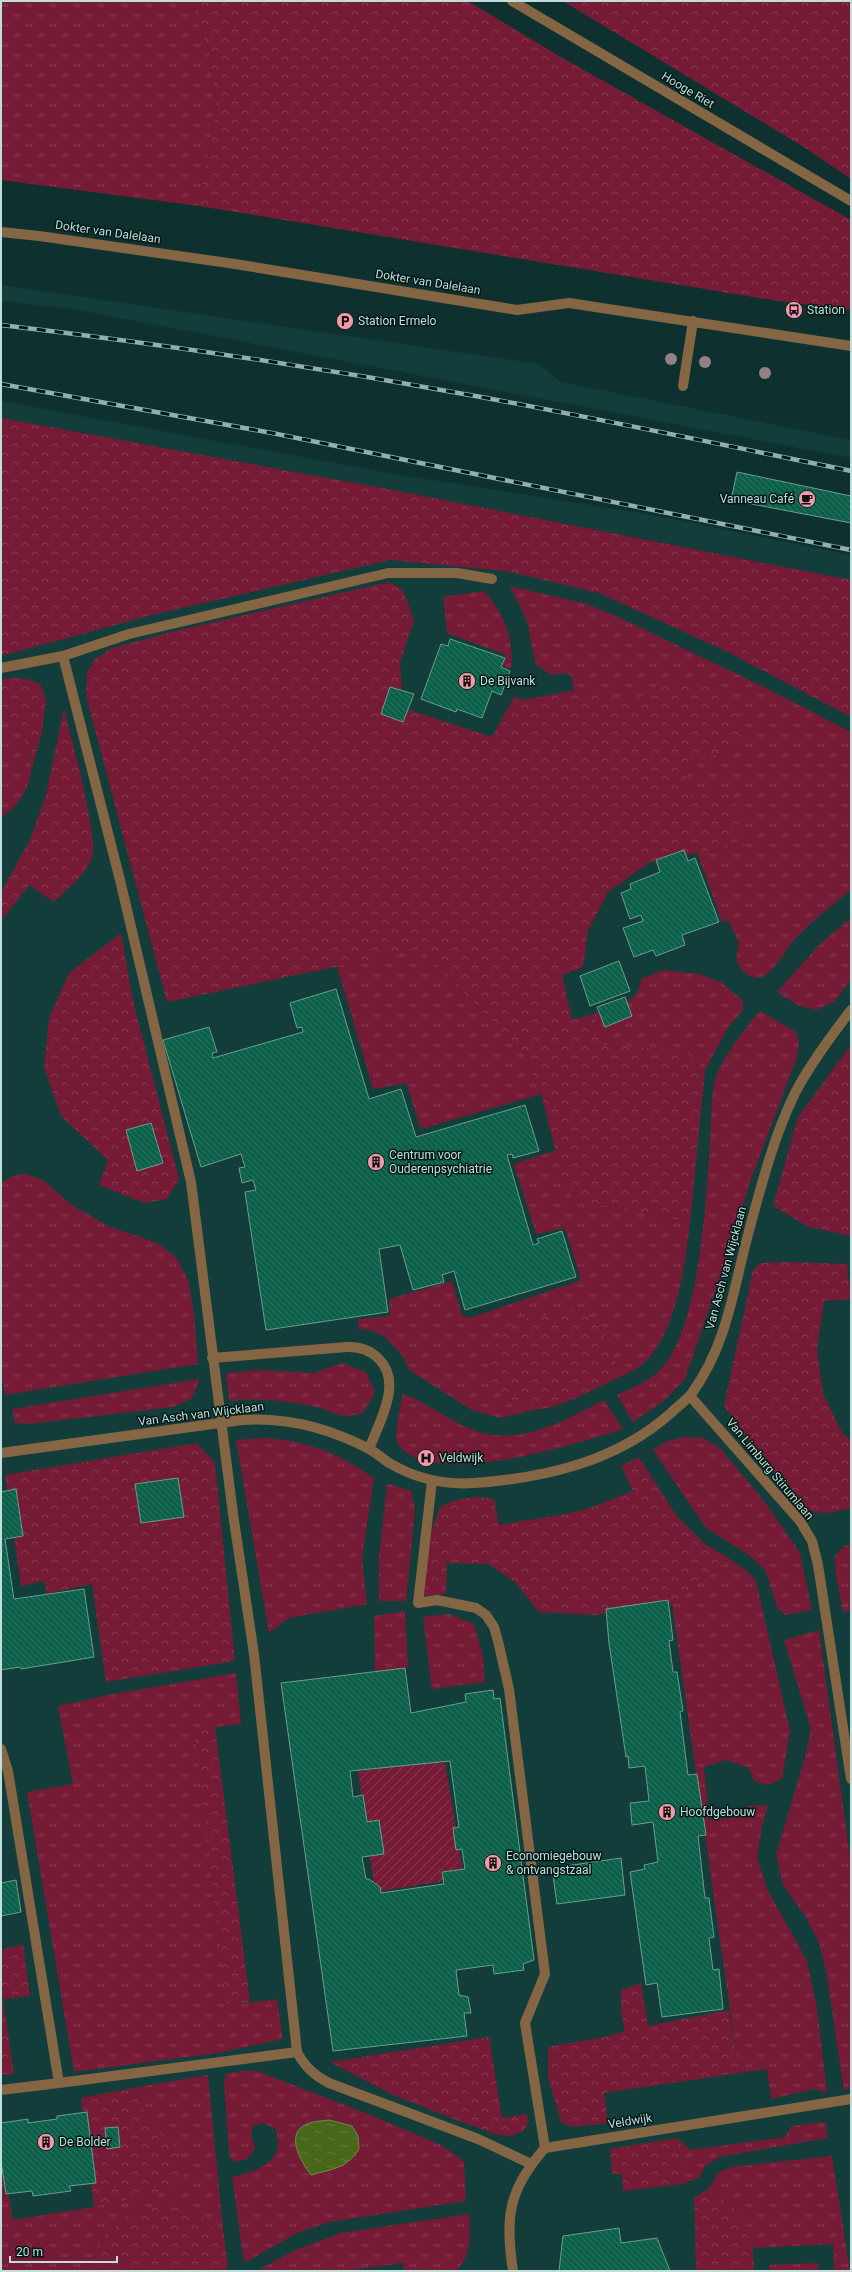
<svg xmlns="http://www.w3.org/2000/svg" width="852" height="2272" font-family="Roboto,sans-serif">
	<defs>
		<pattern id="grass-tufts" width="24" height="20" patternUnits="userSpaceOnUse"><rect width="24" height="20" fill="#761b35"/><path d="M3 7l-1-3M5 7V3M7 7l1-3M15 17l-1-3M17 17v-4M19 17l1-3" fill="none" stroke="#883c52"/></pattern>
		<pattern id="forest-crowns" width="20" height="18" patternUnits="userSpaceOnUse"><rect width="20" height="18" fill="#761b35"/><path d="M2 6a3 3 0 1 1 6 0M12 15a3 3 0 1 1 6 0" fill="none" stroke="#883c52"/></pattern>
		<pattern id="garden-furrows" width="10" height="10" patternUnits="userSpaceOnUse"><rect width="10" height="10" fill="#761b35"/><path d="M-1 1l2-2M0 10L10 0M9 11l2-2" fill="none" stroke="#883c52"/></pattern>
		<pattern id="water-ripples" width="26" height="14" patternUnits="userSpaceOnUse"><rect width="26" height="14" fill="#496718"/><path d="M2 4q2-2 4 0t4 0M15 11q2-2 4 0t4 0" fill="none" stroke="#617c39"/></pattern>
		<pattern id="building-back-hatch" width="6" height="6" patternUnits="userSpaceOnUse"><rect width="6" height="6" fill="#0c5f48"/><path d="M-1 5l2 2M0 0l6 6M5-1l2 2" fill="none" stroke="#2e7662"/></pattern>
	</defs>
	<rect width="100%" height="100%" fill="#0e312f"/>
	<path fill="#133d3a" d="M1,285L539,364L561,382L851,440V458L73,309L1,301Z
		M1,401L388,473L653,515L851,555V580L388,489L1,418Z
		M1,493L408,536L851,644V2271H1Z"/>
	<path fill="url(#grass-tufts)" d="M1,1H191L209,52L217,104L199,206L1,180Z
		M510,586L587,604L618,617L768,689L851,732V890C831,905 813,921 795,939C785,949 777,969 764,976C756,980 747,976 742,970C735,963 736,953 739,944L729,921L722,922L697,852L713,850L704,795L691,797L685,781L692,764L720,753L736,705L703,681L674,680L634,700L574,690L571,676L564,673L552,675L536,665L526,619Z
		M484,591C504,613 514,639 511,669L503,666L506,655L447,633L443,597Z
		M1,704C20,733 43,758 24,793C18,803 11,812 1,817Z
		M851,918V980L834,1002L816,1010L797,1005L777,992L820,944Z
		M421,949L524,1053L541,1094L421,1129L406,1083L373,1089L337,966Z
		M663,970L699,974L721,982L743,1001V1010L727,1029L705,1070L683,1050L603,1045L594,1014C614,1007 640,1004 641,979Z
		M760,1011L796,1032L799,1044L797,1057L751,1179L731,1244L685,1379L665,1400L633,1422L617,1395C629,1389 646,1383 657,1373C700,1335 706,1199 710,1143C711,1125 711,1090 717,1074C727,1051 744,1030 760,1011Z
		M556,1150L572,1199L690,1222C685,1265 677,1331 644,1363C638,1369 628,1373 620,1377L611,1345L596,1322L573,1309L509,1400L535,1410L500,1418L472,1410L409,1370L402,1355L384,1336L368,1329L359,1330L358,1319L390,1316L389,1299L452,1281L462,1315L470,1318L581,1280L565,1228L536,1234L514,1164Z
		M24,1173L43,1180L73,1206L110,1227L157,1243L176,1257L188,1280L194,1313L198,1364L5,1395L1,1374V1184L8,1178Z
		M342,1363L366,1372L375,1392L363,1413C339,1420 338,1413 316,1407C287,1400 258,1398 229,1401L226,1373L258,1370L314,1373Z
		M200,1379L191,1399L173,1407L28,1424L15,1423L12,1409Z
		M403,1394C426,1402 445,1418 468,1428C516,1449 562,1422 604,1400L623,1429C578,1443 431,1491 398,1444C393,1438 401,1404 403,1394Z
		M683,1437L703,1438L720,1448L764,1501L800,1553L812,1610L785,1615L778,1609L765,1570L749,1555L706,1528L653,1450L665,1442Z
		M265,1438C312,1442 335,1452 374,1478L362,1558L367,1604L289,1618L269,1633L236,1440Z
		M387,1483L411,1491L415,1509L406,1601H379V1558Z
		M851,1544V1611L843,1612L836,1576L835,1556L843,1547Z
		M730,1559L748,1572L756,1581L790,1731L782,1779L767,1785L754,1781L749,1768L726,1760L704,1767L709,1820L738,1817L749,1806L768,1805L762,1826L757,1857L767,1889L807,1961L817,2008L827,2093L814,2089L771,2099L767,2069L739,2073L672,1604Z
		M405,1611L408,1668L375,1672L374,1616Z
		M449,1614L474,1624L483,1656L485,1682L432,1689L423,1617Z
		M819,1630L851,1864V2088L844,2091L826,1970L819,1943L807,1919L783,1885L776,1855L805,1757L811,1729L784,1640Z
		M236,1673L241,1724L215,1727L227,2006L277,1999L283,2039L218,2053L74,2072L27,1792L73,1784L58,1706L108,1695Z
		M242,2071H257L368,2114L441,2145L464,2161L466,2201L329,2222L297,2233L246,2262L243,2256L232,2177C248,2173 272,2167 278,2148C279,2143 277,2135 276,2129L263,2123L253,2126L251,2134L255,2149L247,2159L233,2162L229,2154L224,2082L226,2074Z
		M208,2075L223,2229H213L200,2216L174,2203L130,2214L98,2269L94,2271H1V2162H3L13,2220L94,2207L173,2189L180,2151C152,2130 146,2121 138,2087Z
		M826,2122L827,2138L720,2157L706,2165L699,2178L682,2184L677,2138L690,2150L785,2137L791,2126Z
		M832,2156L850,2271H834L833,2244L753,2248C743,2215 737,2207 708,2189L719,2172L731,2167Z
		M469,2214C470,2234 472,2256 456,2271H404L403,2263L346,2271H257L293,2251L341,2233Z
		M818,2263L819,2271H769V2265Z"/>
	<path fill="url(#forest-crowns)" d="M191,1H468L559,56L851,220V310L778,301L199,206L217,104L209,52Z
		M563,1H851V179L807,149Z
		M1,418L388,489L851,580V717L726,651L599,593L506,571L390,560L152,615L1,656Z
		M389,582L403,590L414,620L400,662L403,708L492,737L514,697L524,700L574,690L634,700L674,680L703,681L736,705L742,727L736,741L720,753L692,764L685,781L691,797L718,792L730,796L738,807L743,829L736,843L713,850L650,862L608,892L588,931L583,967L562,975L572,1020L594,1014L604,1045L683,1050L705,1070L690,1222L572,1199L561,1172L541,1094L524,1053L421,949L167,1002L86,696L87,673L95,659L112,648L180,630Z
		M9,678L28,679L40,684L46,699L42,731L32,769L30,753L24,740L1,704V680Z
		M64,708C70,733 99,839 92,858C84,876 68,889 54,902L29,885L1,921V892L30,840L46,795Z
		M121,933L133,1001L179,1179L167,1199L144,1203L99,1185L108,1160L61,1116L44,1067L49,1018L69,973Z
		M851,1045V1236L809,1227L773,1206L798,1117Z
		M786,1262L847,1264L851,1299L824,1301L817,1350L823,1394L843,1434L851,1440V1508C837,1512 823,1516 809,1510C792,1503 738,1425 724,1406L753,1270L760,1263Z
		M573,1309L596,1322L611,1345L620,1377C603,1385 551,1413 533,1409C517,1405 505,1397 492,1387L488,1363L502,1330L528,1318Z
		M197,1443L215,1463L235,1661L106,1682L92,1584L46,1594L45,1581L21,1586L5,1475Z
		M639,1457L676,1515L705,1544L730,1559L672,1604L594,1615L539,1612L515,1582L488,1564L447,1563L446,1594L424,1596C425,1565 428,1536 440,1507C458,1498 473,1495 494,1499L499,1525L566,1514L590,1508L633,1491L621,1466Z
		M215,1727L250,2002L227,2006L194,1731Z
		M23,1944L30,1996L3,1999L14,2074L1,2075V1950Z
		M641,1983L648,2026L729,2010L739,2073L604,2093L608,2123L573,2127L561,2122L548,2077V2047L605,2037L625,2031L621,2011V1990Z
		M489,2037L502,2118L526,2114L529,2120L524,2131L511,2136L498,2135L464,2123L393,2095L330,2062Z
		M138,2087C146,2121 152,2130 180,2151L183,2177L173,2189L94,2207L81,2098Z
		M677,2138L682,2184L623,2191L622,2174H612L610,2149Z
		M708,2189C745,2212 753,2227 754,2271H696L694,2198Z
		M174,2203L200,2216L213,2228L223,2229L228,2266L225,2271H94L98,2269L101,2239L130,2214Z"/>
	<path fill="url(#garden-furrows)" d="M444,1756L464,1878L375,1892L358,1771Z"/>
	<path fill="url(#water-ripples)" stroke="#6d8b53" d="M329,2120L352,2126L358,2136L359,2149C346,2169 332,2169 311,2175C301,2162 284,2133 307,2124C314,2121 322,2121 329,2120Z"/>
	<path fill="url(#building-back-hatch)" stroke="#68a08b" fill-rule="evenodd" d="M737,472L851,496V523L731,500Z
		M450,639L505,658L501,667L510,671L501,695L492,691L482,718L457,709L456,712L421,699L441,644L448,646Z
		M390,687L414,694L403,722L381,714Z
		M684,850L688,861L695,858L719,922L682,935L685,945L656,956L653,950L634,957L623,928L643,921L641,915L630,919L621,893L631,889L630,884L660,872L656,860Z
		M619,961L630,991L590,1006L580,976Z
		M336,989L369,1099L401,1089L416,1137L525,1105L539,1151L513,1158L512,1154L507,1155L533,1245L539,1243L537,1239L562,1231L576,1277L465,1310L454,1271L442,1275L444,1282L413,1290L400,1245L379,1249L388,1312L266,1330L245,1192L256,1190L253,1180L242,1183L239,1168L245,1167L241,1154L201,1167L163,1040L209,1027L217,1052L212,1053L213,1058L303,1032L302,1027L297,1028L290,1003Z
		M625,997L632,1016L605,1027L597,1007Z
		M151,1123L163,1163L137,1171L126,1130Z
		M178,1478L184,1517L141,1523L135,1484Z
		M16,1489L23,1536L5,1539L14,1599L84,1589L94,1657L21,1669L20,1667L1,1670V1492Z
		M668,1600L673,1640L669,1641L673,1672H677L683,1711L680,1712L688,1775L697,1774L706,1835L698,1836L705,1898H709L714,1937L709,1938L713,1970L719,1969L723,2009L662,2017L657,1983L646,1985L630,1872L645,1869L644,1865L658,1862L653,1822L632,1825L630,1803L649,1801L645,1766L629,1768L628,1756L626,1757L609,1643L606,1609Z
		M405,1668L411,1713L466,1702L465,1694L493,1690L494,1699L500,1698L534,1960L523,1964L524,1970L494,1974L493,1965L456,1970L459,1995L468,1997L471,2013H464L467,2036L333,2051L281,1683ZM450,1761L459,1827L453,1828L456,1850L462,1849L465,1869L442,1872L444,1884L381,1893L380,1887L369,1879H366L362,1857L384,1854L379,1820L367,1822L363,1795L353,1797L350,1771Z
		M621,1858L625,1895L557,1904L552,1868Z
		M16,1880L21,1912L1,1916V1883Z
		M87,2112L96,2183L69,2186L71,2191L33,2196L32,2191L6,2194L1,2161V2123L28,2119V2123L57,2119V2116Z
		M118,2127L120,2147L107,2149L105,2128Z
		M619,2228L621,2243L657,2238L670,2271H559L563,2236Z"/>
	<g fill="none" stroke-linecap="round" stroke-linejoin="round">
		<path stroke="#856644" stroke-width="10" d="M512,1L851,201
			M1,232L39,236L235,264L517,310L569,303L851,346
			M683,386L693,321
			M63,656L120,880L191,1182L233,1514L254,1654L297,2052C305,2067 314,2075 329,2083L478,2139L531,2164
			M1,668L63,656L129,634L388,573H457L492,579
			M212,1358L347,1347C372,1346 392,1364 389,1391C387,1410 376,1431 369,1449
			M690,1396L800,1521L812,1541L818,1565L851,1779
			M1,1453L242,1420C287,1417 329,1428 369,1449C377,1453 384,1460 391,1464C417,1479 445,1485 474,1483C546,1478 618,1461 672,1412C678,1406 687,1400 692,1393C728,1343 733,1289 749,1231C761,1186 774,1136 795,1093C810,1064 831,1036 851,1010
			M432,1481L418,1603L437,1600L476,1608L486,1615L494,1627L498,1641L509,1689L545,1974L525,2023L545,2148
			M1,1749L8,1771L59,2083L297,2052
			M1,2090L59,2083
			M513,2271C505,2217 508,2190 545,2148L851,2099"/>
		<defs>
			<path id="rail" d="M1,325C162,344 322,368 481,397C605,420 728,446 851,471
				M1,384L272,433L851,550"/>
		</defs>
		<use href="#rail" stroke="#90b0ae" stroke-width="4.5"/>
		<use href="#rail" stroke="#001816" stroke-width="3" stroke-dasharray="9" stroke-linecap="butt"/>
	</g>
	<g fill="#918185">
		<circle cx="671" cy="359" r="6"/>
		<circle cx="705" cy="362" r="6"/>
		<circle cx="765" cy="373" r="6"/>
	</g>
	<defs>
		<symbol id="bus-disc" viewBox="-11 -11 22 22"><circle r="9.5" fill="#f39aaa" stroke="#001816"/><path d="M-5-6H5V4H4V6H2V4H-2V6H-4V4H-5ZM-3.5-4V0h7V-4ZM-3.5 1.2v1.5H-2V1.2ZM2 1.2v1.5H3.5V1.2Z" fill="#111"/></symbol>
		<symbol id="parking-disc" viewBox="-11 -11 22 22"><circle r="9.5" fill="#f39aaa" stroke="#001816"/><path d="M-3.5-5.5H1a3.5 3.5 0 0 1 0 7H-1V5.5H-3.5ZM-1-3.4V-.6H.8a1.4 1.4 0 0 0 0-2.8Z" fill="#111"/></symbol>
		<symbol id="cafe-disc" viewBox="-11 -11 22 22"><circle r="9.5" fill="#f39aaa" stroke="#001816"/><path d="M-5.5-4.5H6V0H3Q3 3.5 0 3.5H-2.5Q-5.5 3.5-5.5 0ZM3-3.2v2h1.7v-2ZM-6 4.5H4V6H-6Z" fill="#111"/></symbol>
		<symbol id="building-disc" viewBox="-11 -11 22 22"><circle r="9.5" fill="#f39aaa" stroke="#001816"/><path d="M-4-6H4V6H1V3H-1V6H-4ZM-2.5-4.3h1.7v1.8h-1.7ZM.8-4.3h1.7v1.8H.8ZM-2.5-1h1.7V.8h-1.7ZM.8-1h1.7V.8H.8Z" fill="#111"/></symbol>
		<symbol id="hospital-disc" viewBox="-11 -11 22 22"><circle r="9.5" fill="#f39aaa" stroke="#001816"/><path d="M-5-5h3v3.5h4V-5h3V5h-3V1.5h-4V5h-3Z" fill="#111"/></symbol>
	</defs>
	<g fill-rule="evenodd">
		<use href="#bus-disc" x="784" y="300" width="20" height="20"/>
		<use href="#parking-disc" x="335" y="311" width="20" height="20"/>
		<use href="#cafe-disc" x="797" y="489" width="20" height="20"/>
		<use href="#building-disc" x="457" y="671" width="20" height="20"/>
		<use href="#building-disc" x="366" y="1152" width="20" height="20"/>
		<use href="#hospital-disc" x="416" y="1448" width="20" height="20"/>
		<use href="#building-disc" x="657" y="1802" width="20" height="20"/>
		<use href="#building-disc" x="483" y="1853" width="20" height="20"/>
		<use href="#building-disc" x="36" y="2132" width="20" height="20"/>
	</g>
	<g text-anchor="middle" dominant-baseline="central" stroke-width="3" stroke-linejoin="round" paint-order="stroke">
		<g font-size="12" fill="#c0dfdc" stroke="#001816">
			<text transform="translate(688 90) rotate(31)">Hooge Riet</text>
			<text transform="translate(108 232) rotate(8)">Dokter van Dalelaan</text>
			<text transform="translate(428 282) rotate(9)">Dokter van Dalelaan</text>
			<text transform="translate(726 1268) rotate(-75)">Van Asch van Wijcklaan</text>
			<text transform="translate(201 1414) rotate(-7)">Van Asch van Wijcklaan</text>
			<text transform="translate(770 1469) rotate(50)">Van Limburg Stirumlaan</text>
			<text transform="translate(630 2121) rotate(-9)">Veldwijk</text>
		</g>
		<g font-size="12" fill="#c0dfdc" stroke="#001816" text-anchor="start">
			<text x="807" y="310">Station</text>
			<text x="358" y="321">Station Ermelo</text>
			<text x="794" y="499" text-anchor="end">Vanneau Café</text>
			<text x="480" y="681">De Bijvank</text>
			<text x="389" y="1155">Centrum voor<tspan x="389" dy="14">Ouderenpsychiatrie</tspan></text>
			<text x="439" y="1458">Veldwijk</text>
			<text x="680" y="1812">Hoofdgebouw</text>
			<text x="506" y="1856">Economiegebouw<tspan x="506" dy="14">&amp; ontvangstzaal</tspan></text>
			<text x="59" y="2142">De Bolder</text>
		</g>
	</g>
	<rect width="852" height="2272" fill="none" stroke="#c0dfdc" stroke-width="4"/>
	<path d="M10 2256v6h107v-6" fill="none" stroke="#c0dfdc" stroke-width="2"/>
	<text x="16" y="2256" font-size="12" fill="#c0dfdc" stroke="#001816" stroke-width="3" paint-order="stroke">20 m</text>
</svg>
